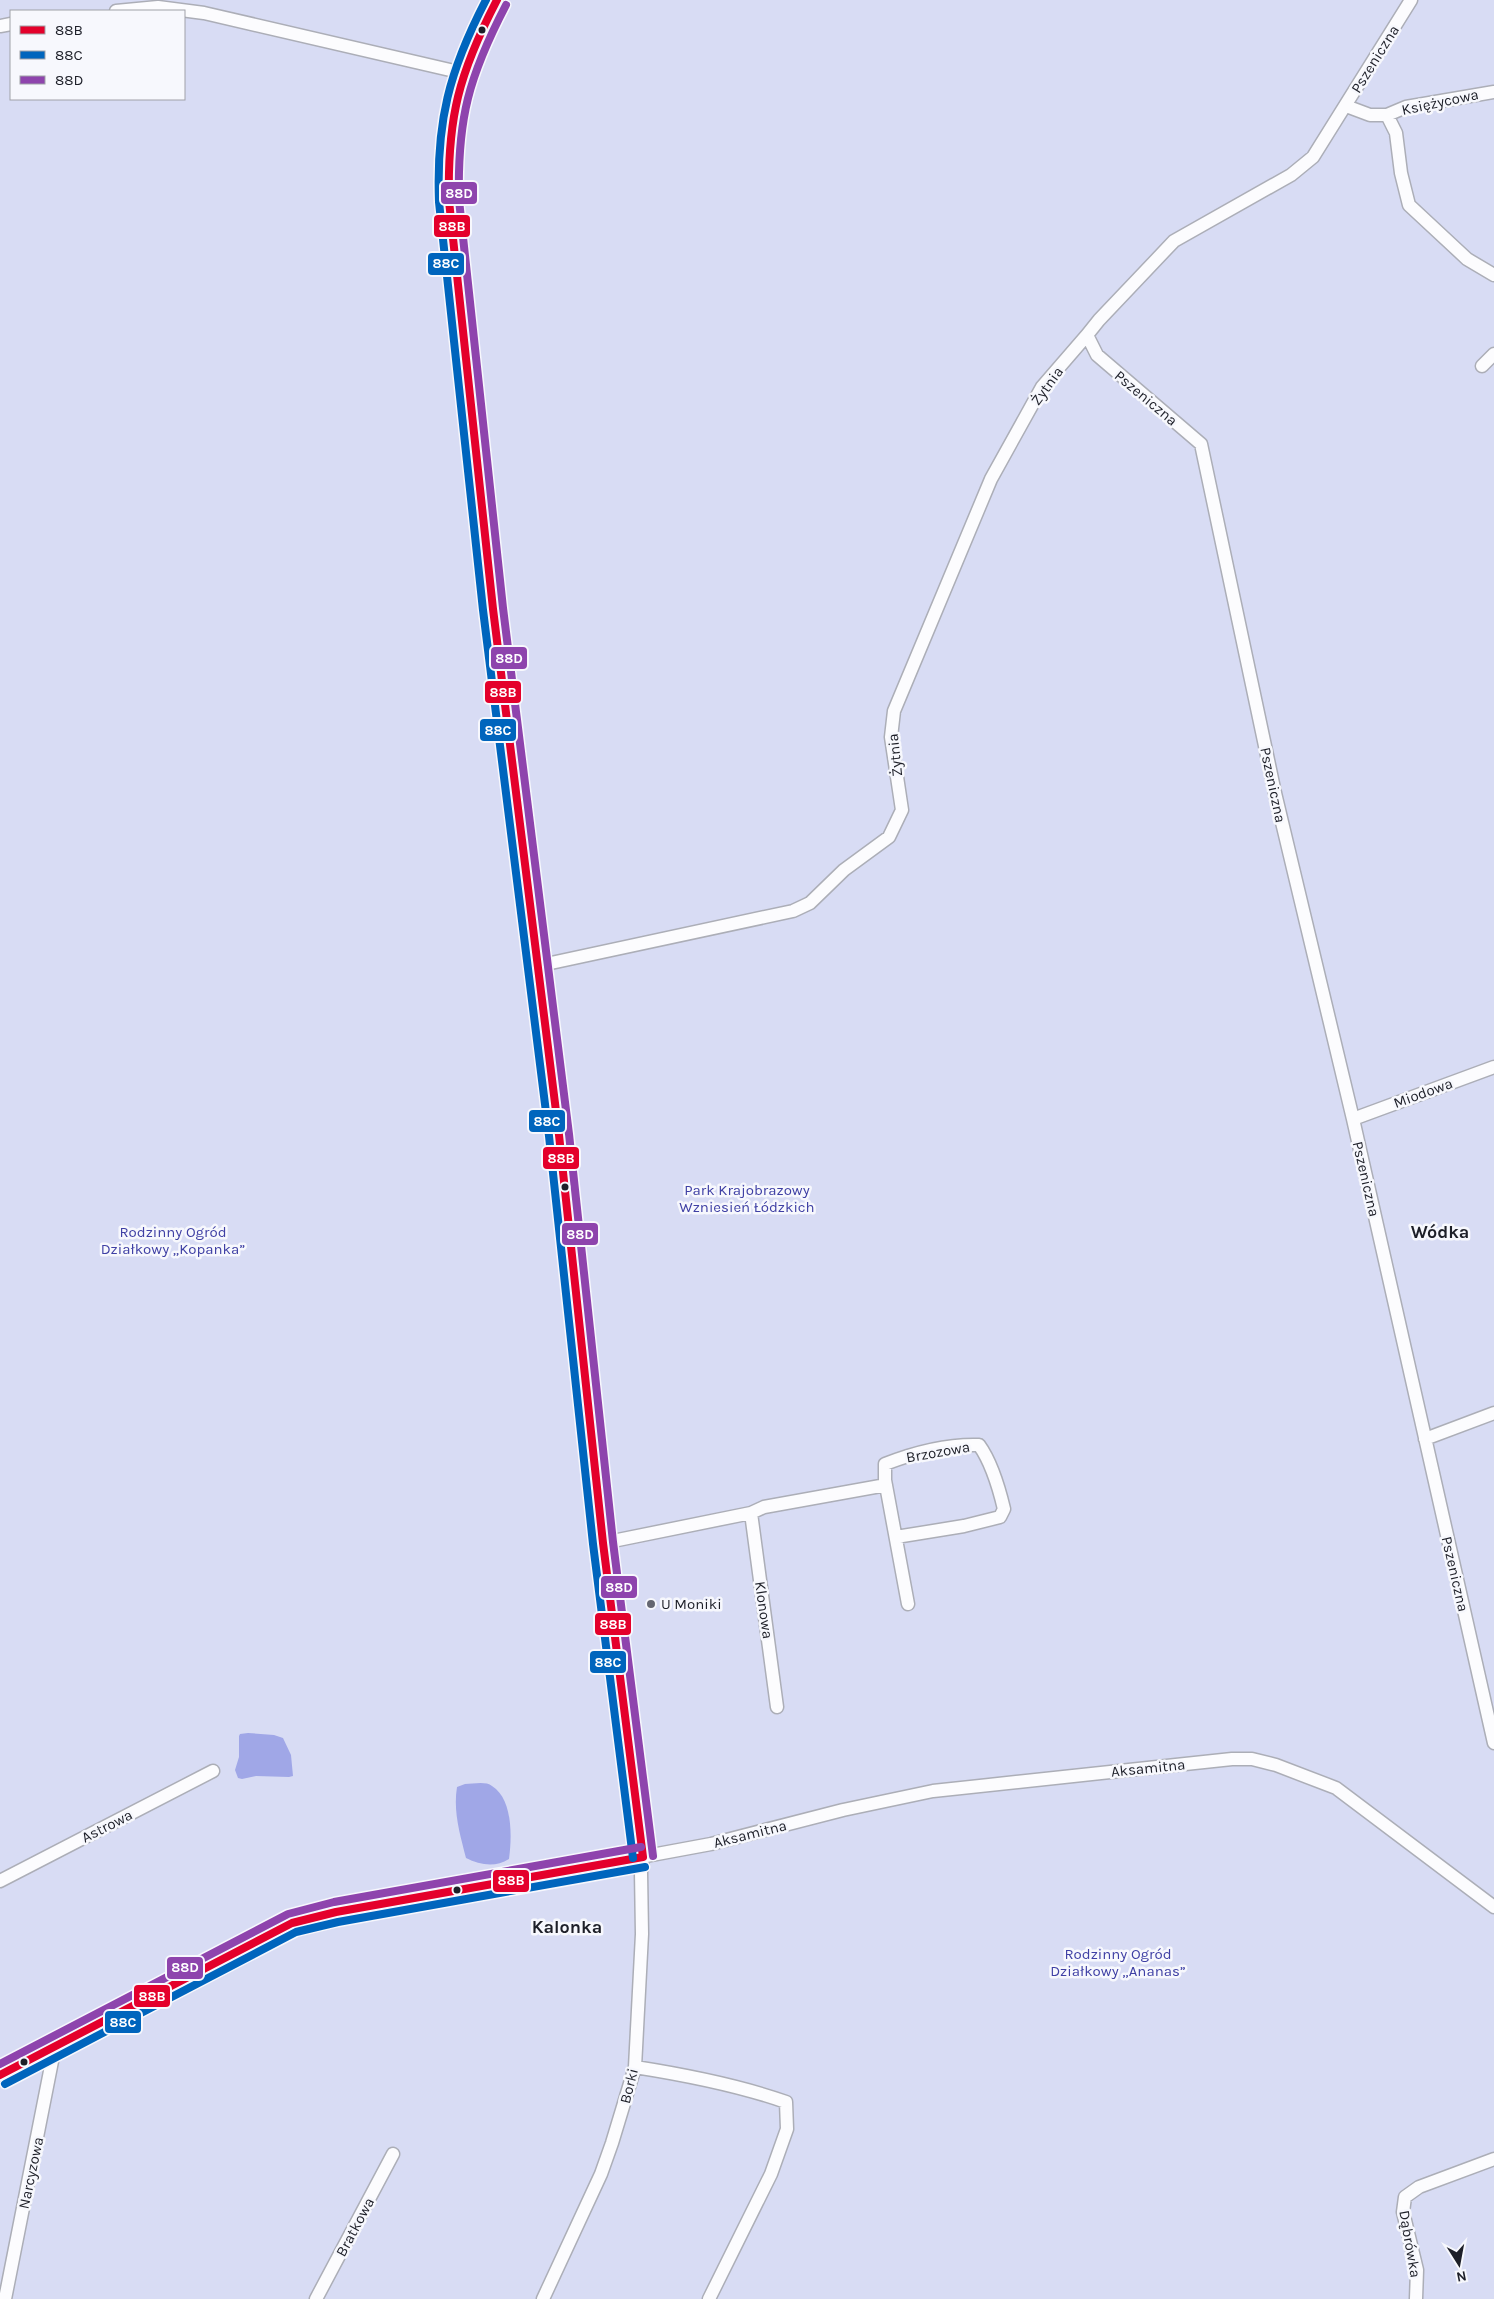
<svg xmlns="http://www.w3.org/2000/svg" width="1494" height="2299" font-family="Karla,sans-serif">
	<rect width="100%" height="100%" fill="#eceef8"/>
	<path fill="#d8dcf4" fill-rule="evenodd" d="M0,0H1494V2299H0ZM11,11H184V99H11Z"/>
	<path fill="#a0a7e7" d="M248,1733L274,1735L283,1738L291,1755L293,1776L289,1777L256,1776L242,1779L238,1778L235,1770L239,1757V1736L240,1734Z
		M465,1784C473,1784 486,1781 492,1786C513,1799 512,1837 509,1859C495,1868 480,1865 466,1858C460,1834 453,1812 457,1787Z"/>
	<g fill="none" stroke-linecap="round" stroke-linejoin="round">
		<defs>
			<path id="minor" d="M497,0C458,73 445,117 449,201L493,609L559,1135L603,1543L644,1851L641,1872L642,1934L635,2067L612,2143L601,2174L543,2299
				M1411,0L1313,157L1291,175L1174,241L1099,320L1087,335L1097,355L1201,444L1275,793L1353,1119L1494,1743
				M116,11L158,7L204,13L463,73
				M0,26L11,24
				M1346,106L1370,115H1387L1396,133L1401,173L1409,205L1467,259L1494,275
				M1387,115L1406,107L1494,92
				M1482,366L1494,354
				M537,966L793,911L810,903L844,870L889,837L902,810L891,737L894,711L991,479L1042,387L1087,335
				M1353,1119L1494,1067
				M1425,1439L1494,1413
				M751,1513L777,1707
				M896,1537L964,1526L1000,1517L1004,1509C999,1488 992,1463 979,1445C948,1444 913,1453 885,1464V1480L908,1604
				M603,1543L751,1513L764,1507L886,1485
				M0,1881L213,1771
				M635,2067C686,2075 738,2085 786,2102L787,2129L771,2174L709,2299
				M0,2075L285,1926L301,1920L711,1844L843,1810L933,1791L1232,1759H1252L1276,1765L1336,1788L1494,1907
				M5,2299L55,2046
				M316,2299L393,2154
				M1416,2299L1417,2270L1403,2212L1405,2197L1419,2187L1494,2159"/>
		</defs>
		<use href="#minor" stroke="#acaeb7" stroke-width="15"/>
		<use href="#minor" stroke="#fcfcfe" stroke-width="12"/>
		<defs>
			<path id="bus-1" d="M497,0C459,73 447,118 449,201L493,609L559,1135L603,1543L643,1857
				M0,2075L292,1923L336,1912L643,1857"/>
			<path id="bus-2" d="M486,0C449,71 436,122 439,202L483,610L549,1136L593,1544L633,1858
				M5,2084L296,1932L338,1922L645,1867"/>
			<path id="bus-3" d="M506,5C469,76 457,119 459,200L503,608L569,1134L613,1542L653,1856
				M0,2064L288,1914L334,1902L641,1847"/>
		</defs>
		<use href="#bus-1" stroke="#f7f8fd" stroke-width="11"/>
		<use href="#bus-2" stroke="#f7f8fd" stroke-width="11"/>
		<use href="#bus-3" stroke="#f7f8fd" stroke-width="11"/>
		<use href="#bus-1" stroke="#e4002b" stroke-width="8"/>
		<use href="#bus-2" stroke="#0065bd" stroke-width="8"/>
		<use href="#bus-3" stroke="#8e44ad" stroke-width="8"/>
	</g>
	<g fill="#1d1f28" stroke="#f7f8fd" stroke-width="2">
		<circle cx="482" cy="30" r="4.5"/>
		<circle cx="565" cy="1187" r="4.5"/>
		<circle cx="457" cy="1890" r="4.5"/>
		<circle cx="24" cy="2062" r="4.5"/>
	</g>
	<circle fill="#656771" stroke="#f7f8fd" stroke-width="2" cx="651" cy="1604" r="5"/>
	<g text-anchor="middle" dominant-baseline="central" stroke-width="5" stroke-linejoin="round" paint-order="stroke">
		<g font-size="15" fill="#1d1f28" stroke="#f7f8fd">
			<text transform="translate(1375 59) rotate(-58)">Pszeniczna</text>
			<text transform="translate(1440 102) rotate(-12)">Księżycowa</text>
			<text transform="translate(1047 386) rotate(-54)">Żytnia</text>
			<text transform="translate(1146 398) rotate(40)">Pszeniczna</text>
			<text transform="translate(895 755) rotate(-96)">Żytnia</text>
			<text transform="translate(1273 785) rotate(78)">Pszeniczna</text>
			<text transform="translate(1423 1093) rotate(-20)">Miodowa</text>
			<text transform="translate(1366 1179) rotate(77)">Pszeniczna</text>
			<text transform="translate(938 1452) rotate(-10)">Brzozowa</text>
			<text transform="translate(1455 1574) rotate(77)">Pszeniczna</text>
			<text transform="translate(764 1610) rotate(82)">Klonowa</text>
			<text transform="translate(1148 1768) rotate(-6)">Aksamitna</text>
			<text transform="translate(107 1826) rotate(-27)">Astrowa</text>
			<text transform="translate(750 1834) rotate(-14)">Aksamitna</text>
			<text transform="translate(629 2086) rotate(-76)">Borki</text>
			<text transform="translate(31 2173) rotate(-78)">Narcyzowa</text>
			<text transform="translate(355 2227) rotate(-62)">Bratkowa</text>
			<text transform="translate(1410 2244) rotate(80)">Dąbrówka</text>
		</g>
		<g font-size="15" fill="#3e3fa4" stroke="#f7f8fd">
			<text x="747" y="1190">Park Krajobrazowy<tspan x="747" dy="17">Wzniesień Łódzkich</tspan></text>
			<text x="173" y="1232">Rodzinny Ogród<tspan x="173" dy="17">Działkowy „Kopanka”</tspan></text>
			<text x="1118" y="1954">Rodzinny Ogród<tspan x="1118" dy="17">Działkowy „Ananas”</tspan></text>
		</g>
		<g font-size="15" fill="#1d1f28" stroke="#f7f8fd" text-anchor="start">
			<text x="661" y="1604">U Moniki</text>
		</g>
		<g font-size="18" font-weight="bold" fill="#1d1f28" stroke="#f7f8fd">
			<text x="1440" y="1232">Wódka</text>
			<text x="567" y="1927">Kalonka</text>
		</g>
	</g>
	<g stroke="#f7f8fd" stroke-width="2">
		<rect x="440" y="181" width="38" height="24" rx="5" fill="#8e44ad"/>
		<rect x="433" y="214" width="38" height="24" rx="5" fill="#e4002b"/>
		<rect x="427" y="252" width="38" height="24" rx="5" fill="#0065bd"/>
		<rect x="490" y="646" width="38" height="24" rx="5" fill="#8e44ad"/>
		<rect x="484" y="680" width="38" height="24" rx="5" fill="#e4002b"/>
		<rect x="479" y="718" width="38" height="24" rx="5" fill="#0065bd"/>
		<rect x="528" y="1109" width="38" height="24" rx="5" fill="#0065bd"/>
		<rect x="542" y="1146" width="38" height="24" rx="5" fill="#e4002b"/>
		<rect x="561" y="1222" width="38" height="24" rx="5" fill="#8e44ad"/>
		<rect x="600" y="1575" width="38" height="24" rx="5" fill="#8e44ad"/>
		<rect x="594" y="1612" width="38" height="24" rx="5" fill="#e4002b"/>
		<rect x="589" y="1650" width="38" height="24" rx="5" fill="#0065bd"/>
		<rect x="492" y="1869" width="38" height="24" rx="5" fill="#e4002b"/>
		<rect x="166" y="1956" width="38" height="24" rx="5" fill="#8e44ad"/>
		<rect x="133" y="1984" width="38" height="24" rx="5" fill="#e4002b"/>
		<rect x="104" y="2010" width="38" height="24" rx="5" fill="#0065bd"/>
	</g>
	<g font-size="14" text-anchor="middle" font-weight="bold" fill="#fff">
		<text x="459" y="198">88D</text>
		<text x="452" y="231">88B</text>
		<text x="446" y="268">88C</text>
		<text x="509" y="663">88D</text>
		<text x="503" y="697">88B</text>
		<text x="498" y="735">88C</text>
		<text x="547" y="1126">88C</text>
		<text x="561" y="1163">88B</text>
		<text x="580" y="1239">88D</text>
		<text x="619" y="1592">88D</text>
		<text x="613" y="1629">88B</text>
		<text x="608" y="1667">88C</text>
		<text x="511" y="1885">88B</text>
		<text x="185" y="1972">88D</text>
		<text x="152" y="2001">88B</text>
		<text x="123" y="2027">88C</text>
	</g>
	<rect x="10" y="10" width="175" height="90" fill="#f7f8fd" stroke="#a0a1a8"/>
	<rect x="20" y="26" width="25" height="8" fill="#e4002b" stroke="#a0a1a8"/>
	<text x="55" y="35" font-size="15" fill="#1d1f28">88B</text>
	<rect x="20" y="51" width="25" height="8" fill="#0065bd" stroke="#a0a1a8"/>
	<text x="55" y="60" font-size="15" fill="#1d1f28">88C</text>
	<rect x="20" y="76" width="25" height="8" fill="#8e44ad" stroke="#a0a1a8"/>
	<text x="55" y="85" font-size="15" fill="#1d1f28">88D</text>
	<g transform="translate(1459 2264) rotate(169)" stroke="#f7f8fd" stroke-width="4" paint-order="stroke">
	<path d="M0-4L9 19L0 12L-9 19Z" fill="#1d1f28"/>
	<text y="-8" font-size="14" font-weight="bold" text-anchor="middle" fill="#1d1f28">N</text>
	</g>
</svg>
